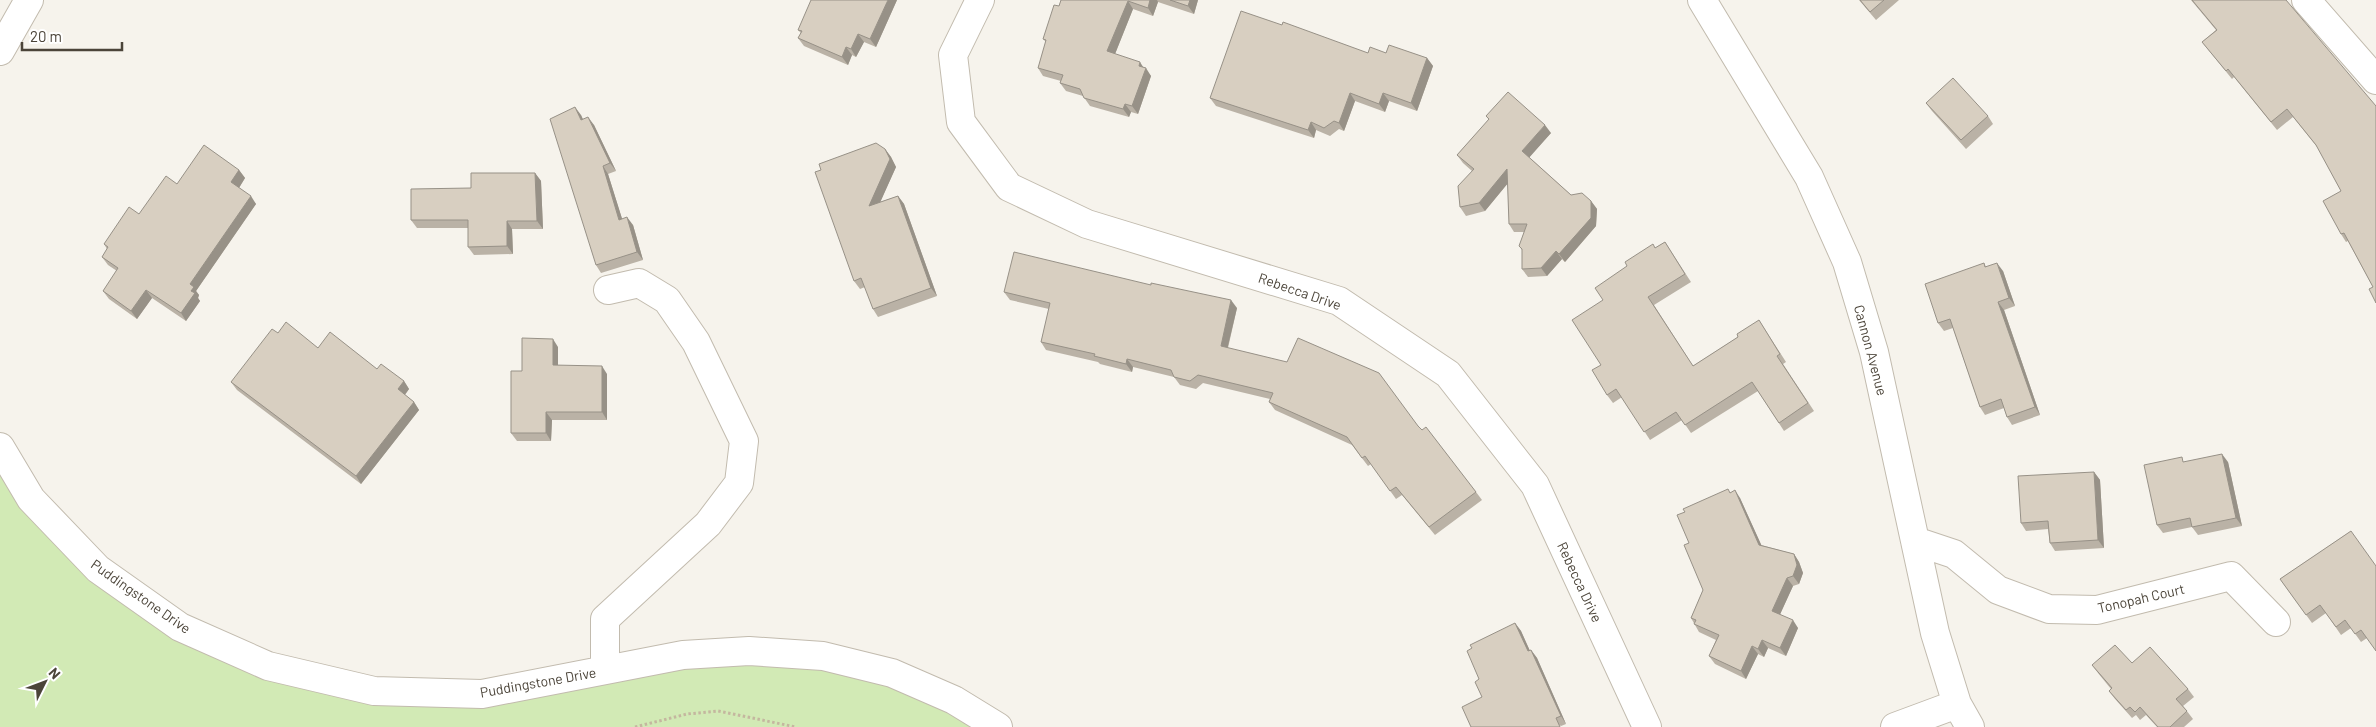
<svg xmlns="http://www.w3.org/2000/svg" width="2376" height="727" font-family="Barlow,sans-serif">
	<rect width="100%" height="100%" fill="#f6f3ec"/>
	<path fill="#d2eab5" d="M0,447L98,569L268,666L482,694L683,655L823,656L998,727H0Z"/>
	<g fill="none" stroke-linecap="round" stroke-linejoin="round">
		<defs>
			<path id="minor" d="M980,0L953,55L961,122L1009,187L1087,224L1339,301L1448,374L1535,485L1647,727
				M1702,0L1809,177L1847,262L1874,352L1935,633L1957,704L1970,727
				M2306,0L2376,80
				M0,51L29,0
				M0,447L31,499L98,569L180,627L268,666L374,691L482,694L683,655L749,651L823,656L892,673L954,700L998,727
				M1915,541L1954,554L1998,590L2049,609L2097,610L2231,576L2276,622
				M605,670V619L708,524L739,483L744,441L696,342L667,300L639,283L608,290
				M1895,727L1957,704"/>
		</defs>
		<use href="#minor" stroke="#c2bbae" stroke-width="30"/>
		<path stroke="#c4b79f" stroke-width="3" stroke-dasharray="2.5 2.5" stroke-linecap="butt" d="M635,727L687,714L718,711L796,727"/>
		<use href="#minor" stroke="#fff" stroke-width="28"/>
	</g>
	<path fill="#bab2a6" d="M897,0L876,47L864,42L856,57L852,55L848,65L804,46L798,38L801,33L798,30Z
		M1061,0H1198L1194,14L1158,2L1153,16L1133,9L1115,54L1144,68L1151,76L1138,114L1131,112L1129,117L1090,106L1083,96L1066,91L1060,83L1061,81L1043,76L1038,68L1046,42L1043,39L1059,6Z
		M1859,0H1899L1876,20Z
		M2191,0H2286L2373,287L2348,241L2346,242L2341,234V191L2318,148L2293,117L2277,130L2234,77L2232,79L2202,42L2216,30Z
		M1368,53H1386L1427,58L1433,66L1417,111L1389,101L1385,112L1355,101L1344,131L1339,129L1330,136L1316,130L1314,138L1216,106L1210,98Z
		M1926,103L1988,116L1993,124L1966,149L1932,111Z
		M581,115L583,120L594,125L616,171L608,174L622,219L633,225L643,260L601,273L596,265Z
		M1486,116L1551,133L1529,157L1571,195L1591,201L1597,209L1596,226L1565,262L1562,259L1547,276L1528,277L1522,269V250L1519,246L1524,232H1514L1509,224L1508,183L1485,211L1466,216L1460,207L1472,171L1463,163L1457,155L1489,120Z
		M885,149L891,157L896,167L880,202L898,196L904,204L937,296L878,317L873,309L865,287L860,289L854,281Z
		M239,170L245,178L239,188L256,204L196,291L199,295L198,298L200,301L186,321L152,298L137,319L109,299L103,291L117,271L108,265L102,257L107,249L104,244L177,184Z
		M535,173L541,181L543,229H512L513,254L474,255L468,247V228H417L411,220L471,188Z
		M1665,242L1691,282L1654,305L1693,366L1738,337L1759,320L1786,362L1783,364L1814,411L1784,431L1758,391L1691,433L1682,420L1650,440L1622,397L1613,403L1607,395L1601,365L1603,300L1655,248Z
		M1984,263L1986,267L2003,271L2015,306L2004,310L2040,415L2012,425L2007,417L2004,408L1985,415L1980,407L1953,328L1944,331L1938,323Z
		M1004,292L1237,308L1228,348L1418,426L1476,492L1482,500L1435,535L1402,495L1396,499L1371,464L1368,466L1352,445L1275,410L1269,402L1270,399L1203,383L1196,389L1180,385L1174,377L1133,367L1132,372L1100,364L1098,362L1046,350L1041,342L1049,309L1010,300Z
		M278,333L377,369L404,381L409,389L405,395L414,402L419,410L361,484L237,390L231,382Z
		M558,347V365L607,374V420H552L551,441H517L511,433L522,371Z
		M2185,462H2228L2242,526L2198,535L2192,527L2163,533L2157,525Z
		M2094,472L2100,480L2104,548L2055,551L2050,543L2048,529L2026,531L2021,523Z
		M1731,492L1740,498L1761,545L1794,554L1799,562L1803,573L1799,584L1793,586L1780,614L1798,628L1786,656L1768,648L1764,657L1758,654L1746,679L1715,664L1709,656L1716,640L1699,632L1691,618L1703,590L1689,543Z
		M2351,531L2367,638L2361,642L2351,628L2341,635L2326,613L2312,623L2280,579Z
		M1515,623L1521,631L1530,651L1531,650L1537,658L1566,724L1561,726L1479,679Z
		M2132,663L2188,689L2194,697L2183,706L2193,719L2184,727H2157L2146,715L2140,720L2136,715L2132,718L2115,699L2109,691L2111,689L2098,673L2092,665Z"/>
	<path fill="#979187" d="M888,0H897L876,47L870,39Z
		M1150,0H1157L1158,2L1153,16L1148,8Z
		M1190,0H1198L1194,14L1188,6Z
		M1128,1L1133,9L1113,59L1107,51Z
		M858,34L864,42L856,57L851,49Z
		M846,47L852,55L848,65L842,57Z
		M1427,58L1433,66L1417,111L1411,103Z
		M1140,62L1145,70L1146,68L1151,76L1138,114L1132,106L1139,66Z
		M1350,93L1355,101L1344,131L1339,123Z
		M1383,93L1389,101L1385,112L1379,104Z
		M1125,104L1131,112L1129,117L1123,109Z
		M575,107L581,115L587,128L581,120Z
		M588,117L594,125L616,171L610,163Z
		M1311,122L1316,130L1314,138L1308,130Z
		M1545,125L1551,133L1528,159L1522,151Z
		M885,149L891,157L896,167L875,214L869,206Z
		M603,166L608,174L625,228L619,220Z
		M1507,169L1513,177L1485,211L1479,203Z
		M239,170L245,178L237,191L231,182Z
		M535,173L541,181L543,229L537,221Z
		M251,196L256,204L196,291L199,295L198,298L200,301L186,321L181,313L191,291L190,284Z
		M898,196L904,204L937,296L931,288Z
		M1591,201L1597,209L1596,226L1565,262L1559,254Z
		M627,217L633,225L643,260L637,252Z
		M507,221L512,229L513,254L507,246Z
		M1556,251L1562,259L1547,276L1541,268Z
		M1997,263L2003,271L2015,306L2009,298Z
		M146,290L152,298L137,319L131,311Z
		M1231,300L1237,308L1226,354L1221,346Z
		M1998,302L2004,310L2040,415L2035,407Z
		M553,339L558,347V373L553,365Z
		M1127,359L1133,367L1132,372L1126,364Z
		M602,366L607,374V420L602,412Z
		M404,381L409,389L403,397L398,389Z
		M414,402L419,410L361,484L356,476Z
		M546,412L552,420L551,441L546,433Z
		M2222,454L2228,462L2242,526L2236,518Z
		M2094,472L2100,480L2104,548L2098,540Z
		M1735,490L1740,498L1765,553L1759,545Z
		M1794,554L1799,562L1803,573L1799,584L1793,576Z
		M1787,578L1793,586L1778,619L1772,611Z
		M1793,620L1798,628L1786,656L1780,648Z
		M1515,623L1521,631L1534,660L1528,651Z
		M1762,640L1768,648L1764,657L1758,649Z
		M1752,646L1758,654L1746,679L1741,671Z
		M1531,650L1537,658L1566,724L1561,716Z"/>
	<path fill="#d8cfc1" stroke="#979187" d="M811,0H888L870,39L858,34L851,49L846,47L842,57L798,38L802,31L798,30Z
		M1061,0H1150L1148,8L1128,1L1107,51L1140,62L1139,66L1146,68L1132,106L1125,104L1123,109L1084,98L1080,89L1060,83L1063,75L1038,68L1046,40L1043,39L1054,5L1059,6Z
		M1170,0H1190L1188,6Z
		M1860,0H1884L1870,12Z
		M2192,0H2286L2376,106V303L2369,289L2373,287L2344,233L2341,234L2323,201L2341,191L2316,145L2287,109L2271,122L2228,69L2226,71L2202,42L2217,30Z
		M1241,11L1282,25L1283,22L1368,53L1370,47L1386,53L1389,45L1427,58L1411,103L1383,93L1379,104L1350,93L1339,123L1334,121L1324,128L1311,122L1308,130L1210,98Z
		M1953,78L1988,116L1961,140L1926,103Z
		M1508,92L1545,125L1522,151L1571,195L1582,193L1591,201V218L1559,254L1556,251L1541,268L1522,269V249L1519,246L1527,224H1509L1507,169L1479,203L1460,207L1458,186L1474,169L1457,155L1489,119L1486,116Z
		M575,107L581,120L588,117L610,163L603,166L619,220L627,217L637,252L596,265L550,119Z
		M876,143L885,149L890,159L869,206L898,196L931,288L873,309L861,278L854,281L815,172L821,170L819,164Z
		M204,145L239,170L231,182L251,196L190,284L194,287L191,291L195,293L181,313L146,290L131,311L103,291L118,268L102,257L108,247L104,244L129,207L139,214L166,176L177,184Z
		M471,173H535L537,221H507V246L468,247V220H411V189L471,188Z
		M1665,242L1685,274L1648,297L1693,366L1738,337L1737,334L1759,320L1780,354L1777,356L1808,403L1779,423L1752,382L1685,425L1676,412L1644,432L1616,389L1607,395L1592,370L1601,365L1572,320L1603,300L1595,288L1627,266L1625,262L1653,244L1655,248Z
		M1014,252L1151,285V283L1231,300L1221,346L1287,362L1298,338L1379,373L1418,426L1422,430L1426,427L1476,492L1429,527L1396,487L1390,491L1365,456L1362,458L1347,437L1269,402L1273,393L1198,375L1190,381L1174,377L1171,370L1127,359L1126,364L1094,356L1095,354L1041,342L1050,303L1004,292Z
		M1984,263L1985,267L1997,263L2009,298L1998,302L2035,407L2007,417L2001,399L1980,407L1950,319L1938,323L1925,284Z
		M286,322L318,348L330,332L377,369L381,364L404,381L398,389L414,402L356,476L231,382L272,329L278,333Z
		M522,338L553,339V365L602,366V412H546V433H511V371H522Z
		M2222,454L2236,518L2192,527L2190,518L2157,525L2144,465L2182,457L2183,462Z
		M2094,472L2098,540L2050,543L2048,521L2021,523L2018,476Z
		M1728,489L1730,493L1735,490L1759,545L1794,554L1797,565L1793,576L1787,578L1772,611L1793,620L1780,648L1762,640L1758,649L1752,646L1741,671L1709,656L1719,635L1694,624L1696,620L1691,618L1703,590L1684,545L1689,543L1677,515L1685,512L1683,509Z
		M2351,531L2376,566V651L2361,630L2355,634L2345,620L2336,627L2320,605L2306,615L2280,579Z
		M1515,623L1528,651L1531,650L1561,716L1556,718L1560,727H1471L1462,707L1482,697L1475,682L1479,679L1467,651L1472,648L1470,645Z
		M2115,645L2132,663L2150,647L2188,689L2176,699L2187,711L2170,727H2158L2140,707L2135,712L2130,707L2126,710L2109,691L2112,688L2092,665Z"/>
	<g text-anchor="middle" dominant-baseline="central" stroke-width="4.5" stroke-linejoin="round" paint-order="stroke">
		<g font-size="14" fill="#4b4439" stroke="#fff">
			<text transform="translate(1300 291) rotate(19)">Rebecca Drive</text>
			<text transform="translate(1871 350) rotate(75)">Cannon Avenue</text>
			<text transform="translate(1580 582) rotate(65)">Rebecca Drive</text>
			<text transform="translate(141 596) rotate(35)">Puddingstone Drive</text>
			<text transform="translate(2141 598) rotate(-13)">Tonopah Court</text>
			<text transform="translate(538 682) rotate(-10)">Puddingstone Drive</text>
		</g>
	</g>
	<g transform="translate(45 682) rotate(48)" stroke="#ffffff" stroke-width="4" paint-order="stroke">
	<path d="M0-4L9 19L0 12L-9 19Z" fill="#4b4439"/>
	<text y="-8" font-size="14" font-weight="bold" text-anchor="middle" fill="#4b4439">N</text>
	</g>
	<path d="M22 42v8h100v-8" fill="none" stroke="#4b4439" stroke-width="2.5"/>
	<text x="30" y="42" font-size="15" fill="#4b4439" stroke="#ffffff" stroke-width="4" paint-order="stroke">20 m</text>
</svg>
